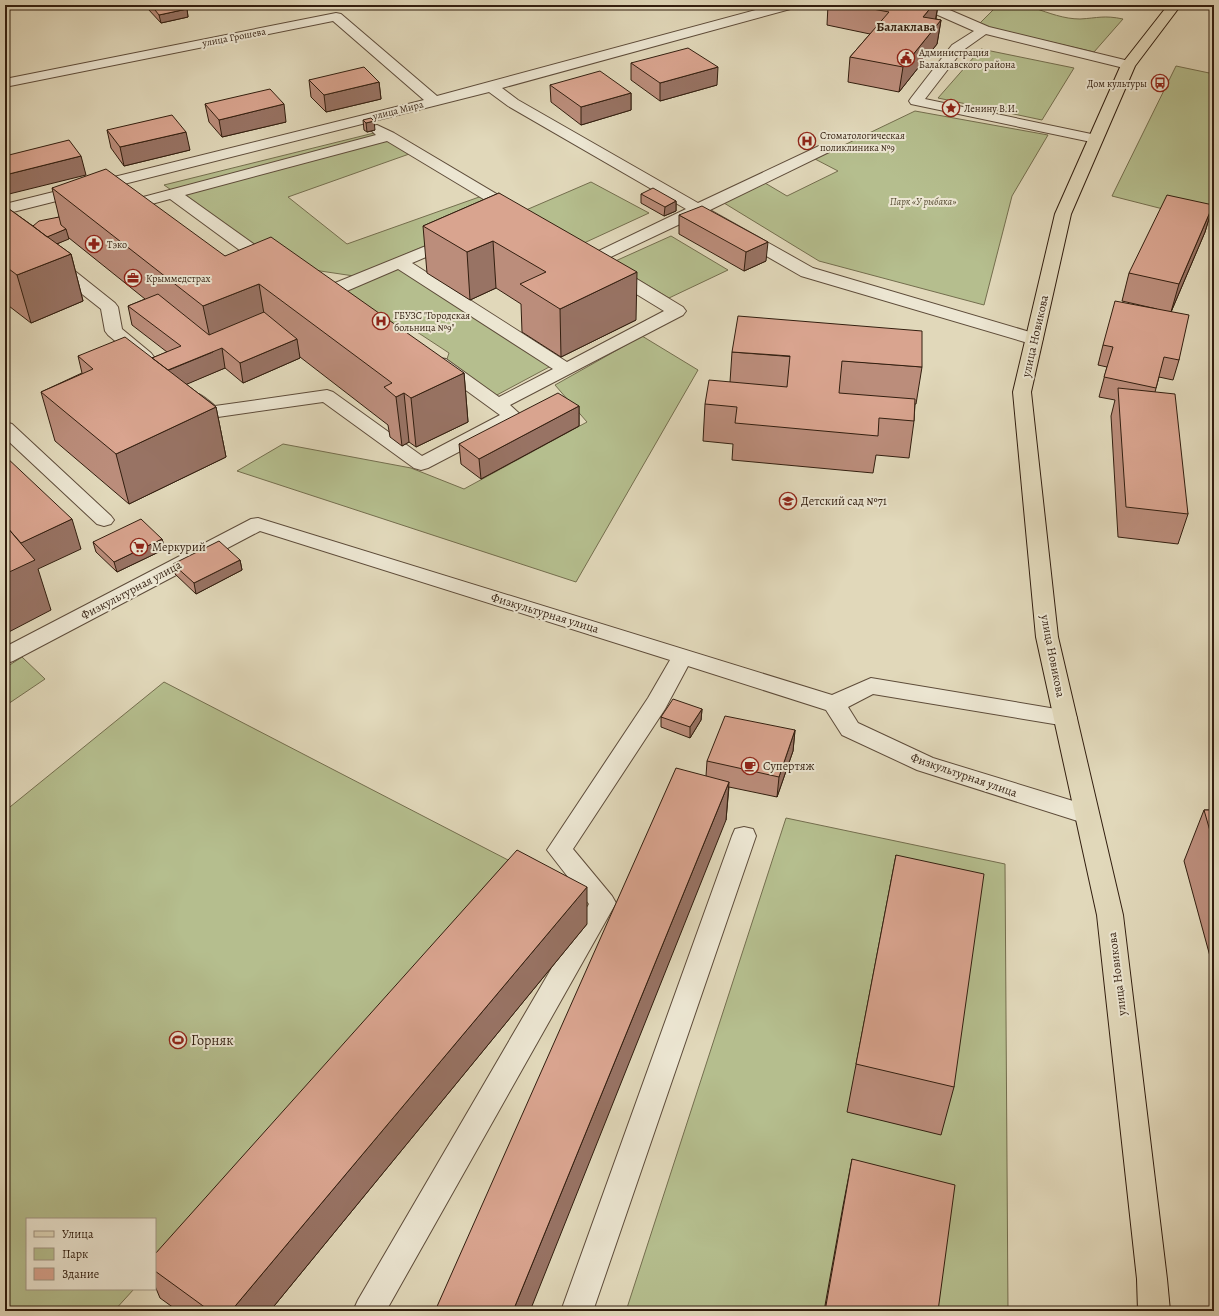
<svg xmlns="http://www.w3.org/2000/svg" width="1219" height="1316" font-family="Alegreya,serif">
	<rect width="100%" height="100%" fill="#e1d8ba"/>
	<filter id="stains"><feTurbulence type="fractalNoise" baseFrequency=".005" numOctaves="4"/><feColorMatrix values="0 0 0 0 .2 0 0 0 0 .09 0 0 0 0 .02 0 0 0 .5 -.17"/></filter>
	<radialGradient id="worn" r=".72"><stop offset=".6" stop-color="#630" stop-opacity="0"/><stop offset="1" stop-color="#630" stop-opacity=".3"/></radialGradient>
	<path fill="#b5be8e" stroke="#746e4e" d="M998,5H1033L1034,8C1049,13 1064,19 1080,19C1098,18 1104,15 1123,19L1094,52L978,25Z
		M981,49L1074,68L1042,120L938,98Z
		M1176,66L1214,74V222L1112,196Z
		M915,111L1048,135L1012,196L984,305L819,261L724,203L765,183L787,196L838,171L815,159Z
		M378,132L412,153L288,197L347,244L482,196L507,211L354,276L280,265L164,185Z
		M591,182L649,213L584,243L526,210Z
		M671,236L728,270L669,298L611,263Z
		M399,266L551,366L495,396L446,362L449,353L414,330L400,329L344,289Z
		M642,336L698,370L576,582L237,471L283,444L411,468L464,489L587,422L555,385Z
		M22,657L45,679L5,706V668Z
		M164,682L508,860L155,1265V1219H27V1289H134L114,1311H5V811Z
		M786,818L1005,864L1008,1311H626Z"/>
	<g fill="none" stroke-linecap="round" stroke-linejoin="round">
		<defs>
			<path id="minor" d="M774,5H795L794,8L502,88L518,100L698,203L819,146H829L831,149L829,152L710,210L813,268L1040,335L1043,339L1040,343L1034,344L1028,343L801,276L697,216L598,263L592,265L586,263L584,260L586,257L686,209L508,106L489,92L5,214V204L424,100L333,21L5,87V79L336,13L341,14L437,96Z
				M921,5H938L989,27L1133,62L1135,65L1133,68L1128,69L986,34L962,51L925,99L1096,135L1101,136L1103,139L1101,142L1096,143L911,104L909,101L911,98L952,45L974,31L922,8Z
				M377,125L394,133L522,209L524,212L522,215H510L387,141L185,195L276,260L278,264L276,268L270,269L264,268L170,199L119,213L113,211L111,208L113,205L376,135L370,129L372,126Z
				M453,235L459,237L461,240L459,243L412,263L567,362L664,311L605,275L603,271L605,267L611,266L617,267L683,307L686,311L683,315L510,405L522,416L520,420L428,468L421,470L414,468L323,402L211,418L204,416L183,397L186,393C198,390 205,398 215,406L327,390L333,392L422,456L500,415L434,367L431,363L434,359L440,358L446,359L499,397L553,369L398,269L342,293L336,294L330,293L328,289L330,285Z
				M55,259L61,260L115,303L118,307L122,329L151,353L154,357L151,361L145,362L139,361L108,335L105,331L101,309L49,268L47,264L49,260Z
				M5,422L12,424L111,516L114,520L111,524L104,526L97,524L5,438Z
				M258,518L832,695L871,678L1074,712L1077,718L1074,724L1066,726L873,694L848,707L858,723L933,758L1096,808L1099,815L1096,822L1087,824L917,770L842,735L826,710L688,666L665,709L573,849L612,896L616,903L612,910L386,1311H353L358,1300L589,904L547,850L648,698L670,660L260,531L13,661L5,664V647L251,519Z
				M744,827L753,829L756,836L593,1311H561L732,836L735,829Z"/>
			<path id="major" d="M1168,5H1181L1135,66L1071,214L1031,392L1058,637L1123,915L1167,1279L1170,1311H1138L1137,1279L1097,915L1036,637L1013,392L1055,214L1121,65Z"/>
		</defs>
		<use href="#minor" stroke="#5e4c3a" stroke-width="2"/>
		<use href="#major" stroke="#321e0f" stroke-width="2"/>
		<use href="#minor" fill="#ece6d2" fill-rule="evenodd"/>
		<use href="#major" fill="#e1d8ba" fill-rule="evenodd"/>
	</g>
	<path fill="#bb8d7b" stroke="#321e0f" d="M148,5H183L187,9L188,17L161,23L148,9Z
		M828,5H938L936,19L941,20L937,44L899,92L848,82L850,57L870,34L827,25Z
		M631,63L717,85L660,101L631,80Z
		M309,80L379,82L381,99L326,112L311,97Z
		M550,85L631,93V110L581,125L551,102Z
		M205,104L286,122L222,137L209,122Z
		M363,120L375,130L367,132L364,130Z
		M107,130L190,150L124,166L111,148Z
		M52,188L225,256L464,373L468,422L416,447L409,442L402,446L390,437L388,425L300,357V358L243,383L225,368L186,384L216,407L226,457L129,504L55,441L41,392L82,373L78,356L152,358L167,352L132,325L128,306L145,299L69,238L57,244L71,254L83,301L31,323L5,303V206L33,226L59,217Z
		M499,193L636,320L561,357L522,332L521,304L496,288L470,300L427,273L423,226Z
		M641,194L676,201V211L664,216L641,203Z
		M1213,205L1205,232L1171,312L1179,360L1173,380L1159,377L1155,392L1188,514L1178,544L1118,537L1111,416L1115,400L1099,397L1107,367L1098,365L1103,345L1157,309L1122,301L1129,273Z
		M679,215L766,261L744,271L679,234Z
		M732,352L922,367L916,404H915L914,421L909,458L876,455L873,473L732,460L733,444L703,441L705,404L730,382Z
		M579,406V426L481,479L461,464L459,444Z
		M162,539L165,549L117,572L96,552L93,542Z
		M240,560L242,570L196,594L175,574L173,564Z
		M702,709L701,720L690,738L661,727V717Z
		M795,730L793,751L777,797L729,787L726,820L706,776L707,761Z
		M1204,810H1214V971L1184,861Z
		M896,855L954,1087L941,1135L847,1112Z
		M587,924L270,1311H178L160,1298L155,1286V1254Z
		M852,1159L938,1311H824L843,1206Z"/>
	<path fill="#987364" stroke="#321e0f" d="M314,5H323L315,7Z
		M933,5H938L935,22L923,17Z
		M187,9L188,17L161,23L159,15Z
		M941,20L937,44L899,92L903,67Z
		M718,67L717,85L660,101V83Z
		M379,82L381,99L326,112L324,95Z
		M631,93V110L581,125V107Z
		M284,104L286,122L222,137L219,120Z
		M374,121L375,130L367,132L366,123Z
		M186,132L190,150L124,166L120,147Z
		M81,156L86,175L5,195V175Z
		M676,201V211L664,216L665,207Z
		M1213,205L1205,232L1171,312L1179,284Z
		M66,229L69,239L49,247L46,237Z
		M493,241L496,288L470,300L467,252Z
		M768,242L766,261L744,271L746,252Z
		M71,254L83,301L31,323L17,275Z
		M637,272L636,320L561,357L560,309Z
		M259,284L267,332L222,348L225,368L152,399L147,379L213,352L203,306Z
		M297,339L300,358L243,383L240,363Z
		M464,373L468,422L416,447L411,398Z
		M404,393L409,442L402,446L396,397Z
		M579,406V426L481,479L479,459Z
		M216,407L226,457L129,504L116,454Z
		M72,519L81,549L38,569L51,610L5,634V574L12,547Z
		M162,539L165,549L117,572L114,562Z
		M240,560L242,570L196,594L194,583Z
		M702,709L701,720L690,738V727Z
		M795,730L793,751L777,797L779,777Z
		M729,782L726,820L530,1311H513Z
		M587,887V924L270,1311H231Z"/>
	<path fill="#d9a48f" stroke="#321e0f" d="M151,5H183L187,9L159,15Z
		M851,5H933L923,17L941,20L903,67L850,57L889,12Z
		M688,48L718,67L660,83L631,63Z
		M364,67L379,82L324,95L309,80Z
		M600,71L631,93L581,107L550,85Z
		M270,89L284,104L219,120L205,104Z
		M172,115L186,132L120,147L107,130Z
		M371,118L374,121L366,123L363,120Z
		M69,140L81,156L5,175V156Z
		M106,169L225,256L271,237L464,373L411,398L404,393L396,397L384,387L392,383L259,284L203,306L52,188Z
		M653,188L676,201L665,207L641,194Z
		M499,193L637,272L560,309L520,284L546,272L493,241L467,252L423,226Z
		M1167,195L1213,205L1179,284L1129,273Z
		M5,206L71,254L17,275L5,266Z
		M702,206L768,242L746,252L679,215Z
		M59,217L61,225L66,229L47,237L33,226L39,221Z
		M158,294L209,335L264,312L297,339L240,363L222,348L168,370L152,358L181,346L128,306Z
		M1115,301L1189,315L1179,360L1164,357L1156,388L1104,377L1113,347L1103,345Z
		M738,316L922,331V367L842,361L839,393L915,399L914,421L879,418L878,436L735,423L737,407L705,404L709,380L787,387L790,356L732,352Z
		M125,337L216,407L116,454L41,392L93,369L78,356Z
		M1118,388L1175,394L1188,514L1126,507Z
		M558,393L579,406L479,459L459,444Z
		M5,456L72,519L21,543L6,526L5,527Z
		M141,519L162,539L114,562L93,542Z
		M6,526L35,560L5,574V527Z
		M219,541L240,560L194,583L173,564Z
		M673,699L702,709L690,727L661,717Z
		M725,716L795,730L779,777L707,761Z
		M676,768L729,782L513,1311H435Z
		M1204,810H1214V845Z
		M517,850L587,887L231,1311H210L155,1271V1254Z
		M896,855L984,874L954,1087L856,1064Z
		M852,1159L955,1185L938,1311H825Z"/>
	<defs>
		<symbol id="civic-ring" viewBox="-11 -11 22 22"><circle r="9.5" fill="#ece6d2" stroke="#8f2418" stroke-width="1.5"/><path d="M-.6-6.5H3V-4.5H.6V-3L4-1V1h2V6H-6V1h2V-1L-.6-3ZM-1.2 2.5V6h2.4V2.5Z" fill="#8f2418"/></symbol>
		<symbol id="bus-ring" viewBox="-11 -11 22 22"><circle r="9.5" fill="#ece6d2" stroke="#8f2418" stroke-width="1.5"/><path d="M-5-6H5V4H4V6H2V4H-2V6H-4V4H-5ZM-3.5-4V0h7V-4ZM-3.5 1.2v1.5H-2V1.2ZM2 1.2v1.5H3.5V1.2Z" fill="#8f2418"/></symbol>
		<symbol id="sight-ring" viewBox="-11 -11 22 22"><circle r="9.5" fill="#ece6d2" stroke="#8f2418" stroke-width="1.5"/><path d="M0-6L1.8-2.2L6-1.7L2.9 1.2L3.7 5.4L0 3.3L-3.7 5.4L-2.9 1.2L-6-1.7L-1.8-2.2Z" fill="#8f2418"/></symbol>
		<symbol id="hospital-ring" viewBox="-11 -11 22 22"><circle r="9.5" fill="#ece6d2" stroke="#8f2418" stroke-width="1.5"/><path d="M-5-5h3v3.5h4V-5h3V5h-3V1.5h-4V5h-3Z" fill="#8f2418"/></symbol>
		<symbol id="pharmacy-ring" viewBox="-11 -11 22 22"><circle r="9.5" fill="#ece6d2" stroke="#8f2418" stroke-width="1.5"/><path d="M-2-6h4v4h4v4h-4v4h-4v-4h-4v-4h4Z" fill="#8f2418"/></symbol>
		<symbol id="office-ring" viewBox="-11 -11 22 22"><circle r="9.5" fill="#ece6d2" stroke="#8f2418" stroke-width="1.5"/><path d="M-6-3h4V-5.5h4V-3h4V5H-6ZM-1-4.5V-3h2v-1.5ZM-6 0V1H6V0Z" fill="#8f2418"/></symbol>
		<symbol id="school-ring" viewBox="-11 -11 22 22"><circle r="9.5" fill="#ece6d2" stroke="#8f2418" stroke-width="1.5"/><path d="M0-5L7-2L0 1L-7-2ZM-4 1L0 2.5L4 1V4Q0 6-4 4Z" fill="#8f2418"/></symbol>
		<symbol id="supermarket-ring" viewBox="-11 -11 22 22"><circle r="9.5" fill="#ece6d2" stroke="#8f2418" stroke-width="1.5"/><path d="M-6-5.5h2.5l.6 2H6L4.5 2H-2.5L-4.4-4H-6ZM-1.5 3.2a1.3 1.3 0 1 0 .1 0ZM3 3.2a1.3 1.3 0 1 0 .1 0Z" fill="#8f2418"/></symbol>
		<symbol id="cafe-ring" viewBox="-11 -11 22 22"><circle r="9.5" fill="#ece6d2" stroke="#8f2418" stroke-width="1.5"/><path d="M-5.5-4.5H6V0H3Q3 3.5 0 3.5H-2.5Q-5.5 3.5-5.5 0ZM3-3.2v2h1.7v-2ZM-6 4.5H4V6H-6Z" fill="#8f2418"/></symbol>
		<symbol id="stadium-ring" viewBox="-11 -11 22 22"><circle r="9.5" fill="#ece6d2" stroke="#8f2418" stroke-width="1.5"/><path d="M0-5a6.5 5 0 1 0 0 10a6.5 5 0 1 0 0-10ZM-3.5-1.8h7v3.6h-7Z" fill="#8f2418"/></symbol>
	</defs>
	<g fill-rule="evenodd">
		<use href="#civic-ring" x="896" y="48" width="20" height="20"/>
		<use href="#bus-ring" x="1150" y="73" width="20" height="20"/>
		<use href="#sight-ring" x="941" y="98" width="20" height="20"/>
		<use href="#hospital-ring" x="797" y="131" width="20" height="20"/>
		<use href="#pharmacy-ring" x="84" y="234" width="20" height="20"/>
		<use href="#office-ring" x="123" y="268" width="20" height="20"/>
		<use href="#hospital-ring" x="371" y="311" width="20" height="20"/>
		<use href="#school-ring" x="778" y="491" width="20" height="20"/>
		<use href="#supermarket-ring" x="129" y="537" width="20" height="20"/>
		<use href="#cafe-ring" x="740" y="756" width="20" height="20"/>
		<use href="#stadium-ring" x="168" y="1030" width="20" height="20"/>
	</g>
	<g text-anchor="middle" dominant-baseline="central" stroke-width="4" stroke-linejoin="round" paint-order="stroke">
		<g font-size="10" fill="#321e0f" stroke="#ece6d2">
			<text transform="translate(234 37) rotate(-11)">улица Грошева</text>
			<text transform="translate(398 110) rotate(-14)">улица Мира</text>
		</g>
		<g font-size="10" fill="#321e0f" stroke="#ece6d2" text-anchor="start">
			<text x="919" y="52">Администрация<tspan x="919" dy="12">Балаклавского района</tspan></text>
			<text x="1147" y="83" text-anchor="end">Дом культуры</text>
			<text x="964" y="108">Ленину В.И.</text>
			<text x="820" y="135">Стоматологическая<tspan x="820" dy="12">поликлиника №9</tspan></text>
			<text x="107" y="244">Тэко</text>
			<text x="146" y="278">Крыммедстрах</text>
			<text x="394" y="315">ГБУЗС "Городская<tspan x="394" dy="12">больница №9"</tspan></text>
		</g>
		<g font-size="10" font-style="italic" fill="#594e35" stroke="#ece6d2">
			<text x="923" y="201">Парк «У рыбака»</text>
		</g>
		<g font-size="12" fill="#321e0f" stroke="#ece6d2">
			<text transform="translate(1035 336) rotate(-77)">улица Новикова</text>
			<text transform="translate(131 590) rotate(-28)">Физкультурная улица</text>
			<text transform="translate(545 613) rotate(17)">Физкультурная улица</text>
			<text transform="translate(1053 656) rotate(79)">улица Новикова</text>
			<text transform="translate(964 775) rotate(19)">Физкультурная улица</text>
			<text transform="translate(1117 974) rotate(-97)">улица Новикова</text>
		</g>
		<g font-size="12" fill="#321e0f" stroke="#ece6d2" text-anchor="start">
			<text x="801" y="501">Детский сад №71</text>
			<text x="152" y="547">Меркурий</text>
			<text x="763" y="766">Супертяж</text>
		</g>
		<g font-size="13" font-weight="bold" fill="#321e0f" stroke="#ece6d2">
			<text x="906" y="26">Балаклава</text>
		</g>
		<g font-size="14" fill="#321e0f" stroke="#ece6d2" text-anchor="start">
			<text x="191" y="1040">Горняк</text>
		</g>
	</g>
	<rect width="1219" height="1316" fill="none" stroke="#e1d8ba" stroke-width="20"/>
	<rect x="6" y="6" width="1207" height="1304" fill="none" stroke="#321e0f" stroke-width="2"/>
	<rect x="10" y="10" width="1199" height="1296" fill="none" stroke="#321e0f"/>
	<rect x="26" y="1218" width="130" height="72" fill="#ece6d2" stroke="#a29684"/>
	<rect x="34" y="1231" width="20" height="6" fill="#e1d8ba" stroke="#a29684"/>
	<text x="62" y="1238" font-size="12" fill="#321e0f">Улица</text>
	<rect x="34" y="1248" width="20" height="12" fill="#b5be8e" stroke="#a29684"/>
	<text x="62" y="1258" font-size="12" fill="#321e0f">Парк</text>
	<rect x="34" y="1268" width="20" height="12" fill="#d9a48f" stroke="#a29684"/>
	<text x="62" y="1278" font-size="12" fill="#321e0f">Здание</text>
	<rect width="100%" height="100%" filter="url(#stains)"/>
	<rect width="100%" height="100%" fill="url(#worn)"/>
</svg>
